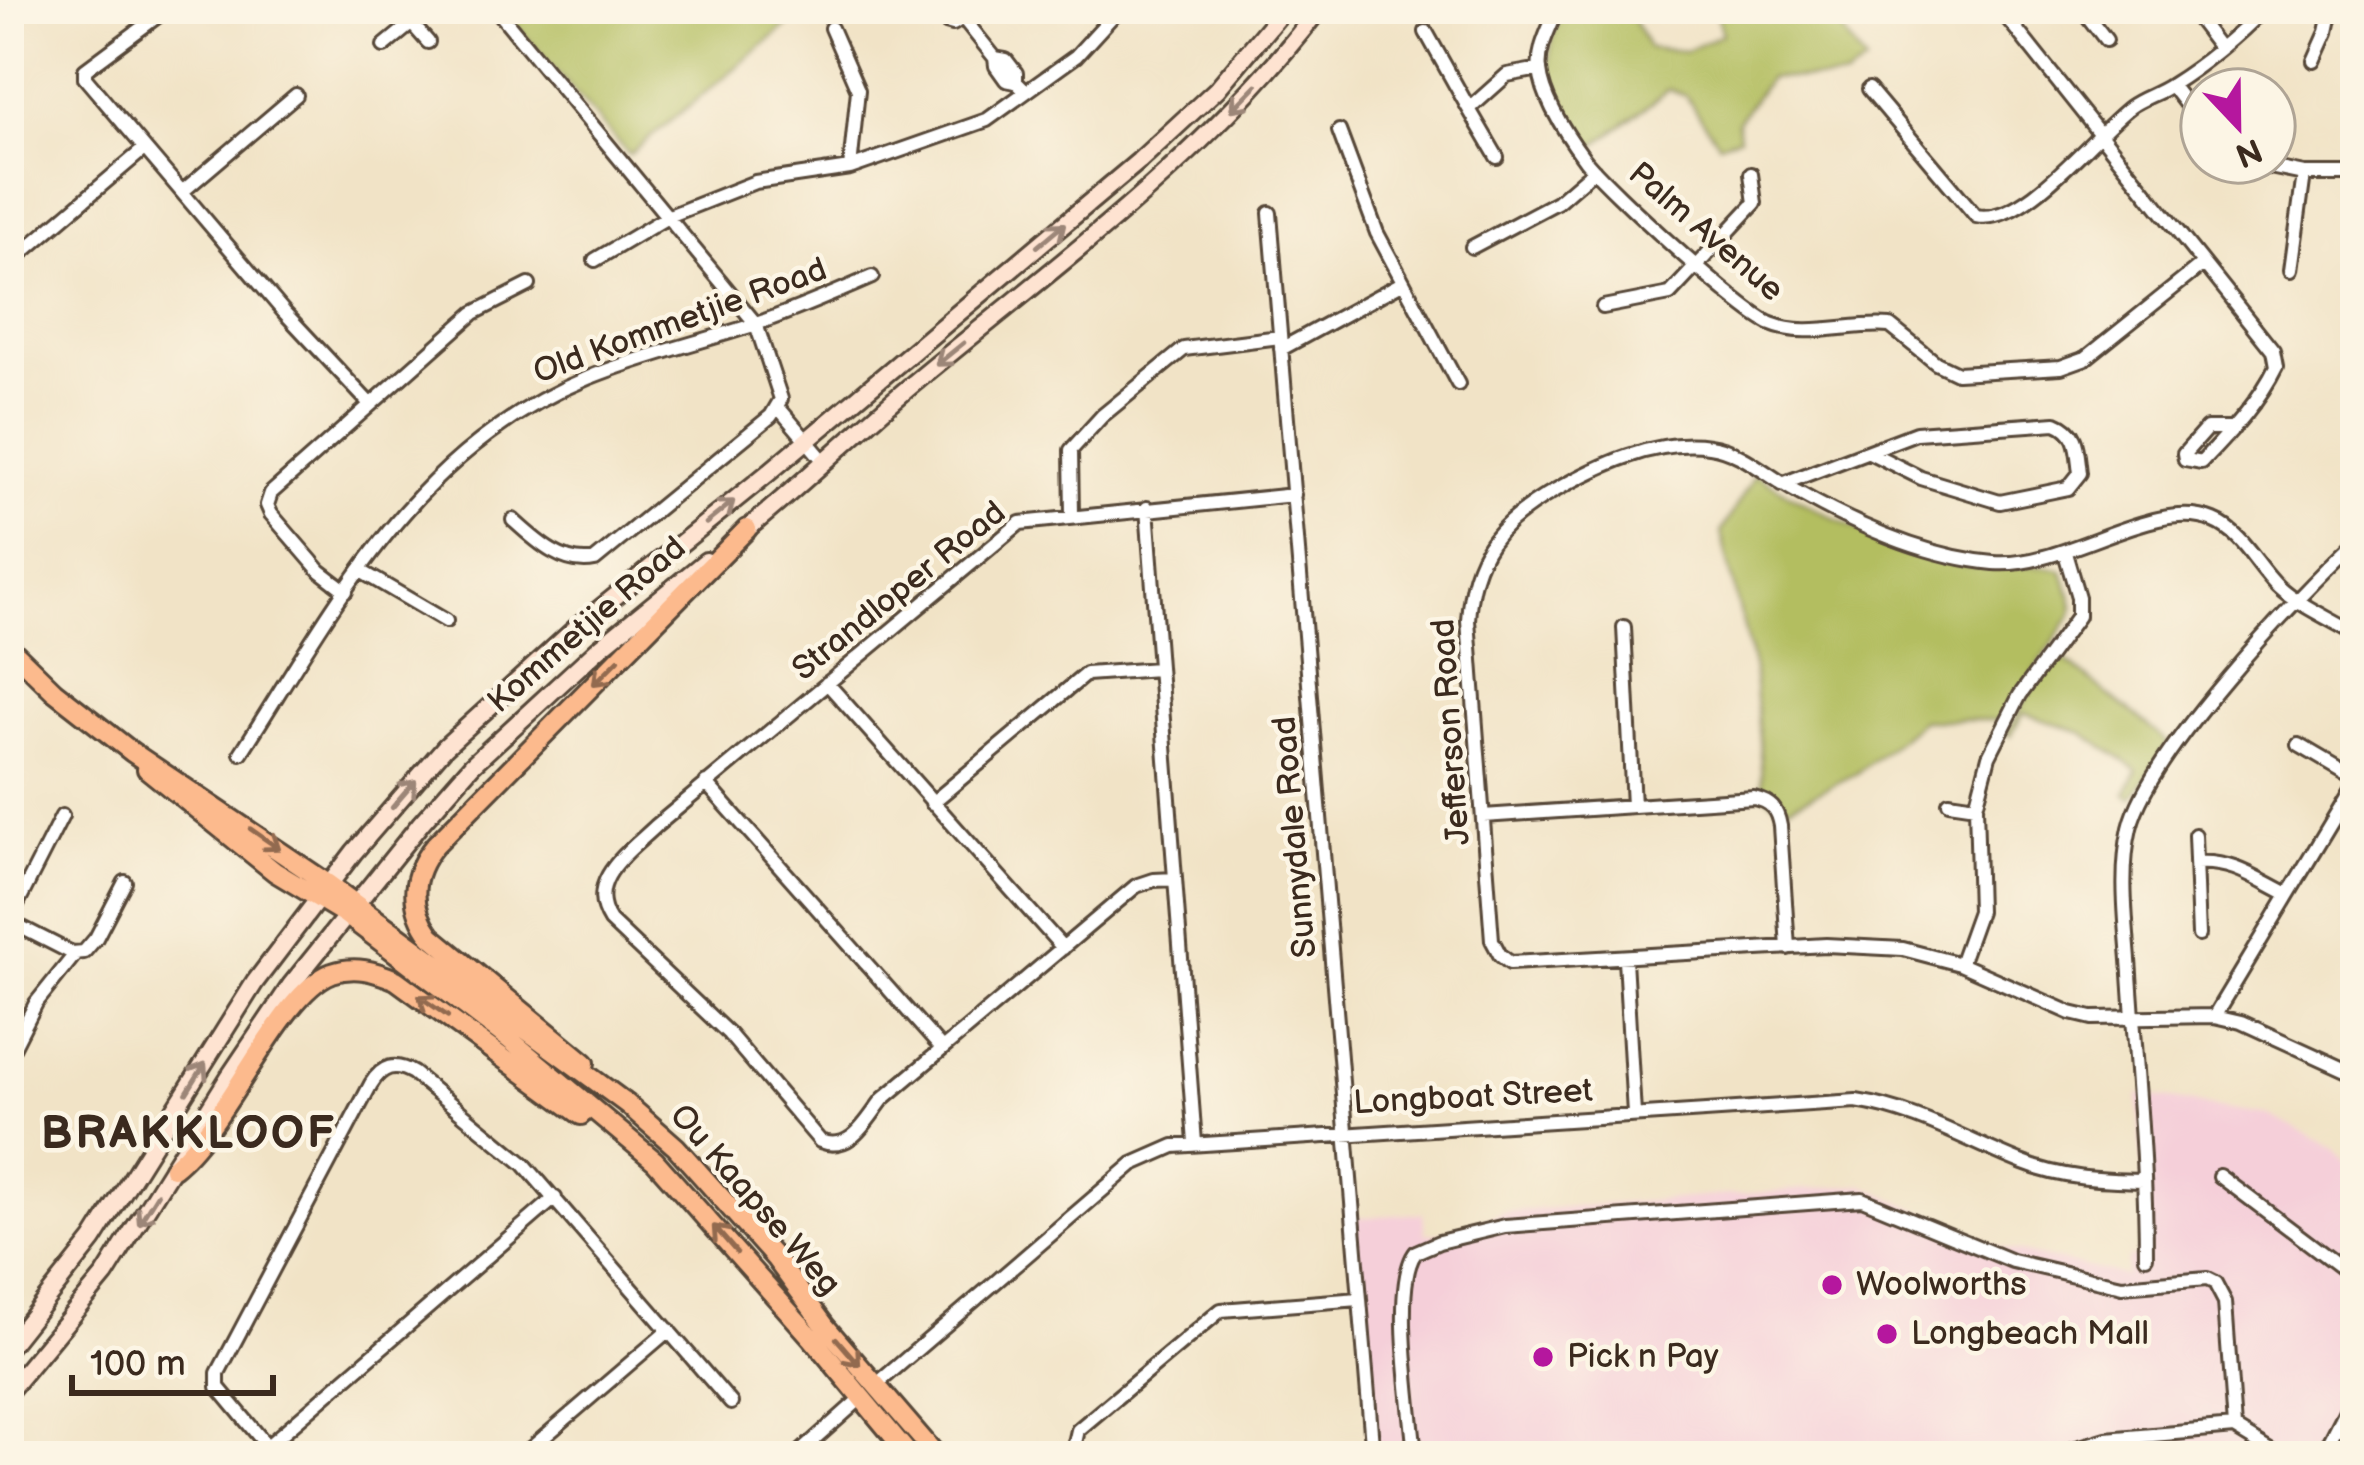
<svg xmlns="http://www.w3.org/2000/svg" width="2364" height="1465" font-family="'Balsamiq Sans',sans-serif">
	<rect width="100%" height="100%" fill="#fcf5e5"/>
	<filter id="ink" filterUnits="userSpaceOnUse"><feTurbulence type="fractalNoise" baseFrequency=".00833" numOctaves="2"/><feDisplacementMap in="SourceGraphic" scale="24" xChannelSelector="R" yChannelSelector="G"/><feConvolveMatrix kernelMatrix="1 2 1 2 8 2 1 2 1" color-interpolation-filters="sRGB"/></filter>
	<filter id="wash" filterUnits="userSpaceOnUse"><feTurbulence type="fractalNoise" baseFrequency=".004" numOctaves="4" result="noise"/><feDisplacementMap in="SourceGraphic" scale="48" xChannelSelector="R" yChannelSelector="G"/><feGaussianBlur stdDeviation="2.7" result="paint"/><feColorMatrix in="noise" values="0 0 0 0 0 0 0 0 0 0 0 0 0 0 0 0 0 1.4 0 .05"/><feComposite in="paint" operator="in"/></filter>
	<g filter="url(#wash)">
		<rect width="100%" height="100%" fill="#f1e3c6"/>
		<path fill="#f5cfd9" d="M2138,1094L2270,1115L2331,1147L2355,1167V1392L2322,1456H1373L1353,1218L1423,1213L1425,1234L1456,1232L1503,1212L1863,1185L1999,1247L2125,1276L2127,1258L2145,1257Z"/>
		<path fill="#b3be60" stroke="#77743f" stroke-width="3" d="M502,9H807L629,155Z
			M1565,9H1628L1648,48L1686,51L1722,34L1715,9H1831L1834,20L1866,64L1845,79L1769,78L1737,122L1739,137L1719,143L1685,95L1669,89L1588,151C1556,99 1533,69 1565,9Z
			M1755,474C1818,513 1889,549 1961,565C1990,572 2044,561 2063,571L2073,605L2072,615L2001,720H1922L1857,773L1789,806L1782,807L1763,794L1754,670L1721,533Z
			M2058,655L2169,743L2132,797L2125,794L2137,770L2083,733L2023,713L2011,736L2007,733L2032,688Z"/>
	</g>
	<g filter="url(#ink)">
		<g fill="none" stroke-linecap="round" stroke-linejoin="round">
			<defs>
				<path id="minor" d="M167,9L85,70V78L284,312L370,404
					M399,9L428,42
					M496,9L756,324L781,399L771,416L595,560C563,567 535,540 513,520
					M937,9L946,22L953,24L974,9
					M1557,9C1550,28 1537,49 1540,70C1543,99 1568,137 1585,160C1606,187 1743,313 1771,324C1807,339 1853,322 1890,326L1936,363L1957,373L2061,367L2086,358L2203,264
					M2000,9L2273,351L2276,367C2258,404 2229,433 2201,463L2185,460L2184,454L2207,428H2234
					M2082,9L2106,40
					M2190,9L2219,47
					M963,18L995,58L996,66L1006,80L1016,82L1026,92
					M831,28L858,90L850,168
					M1426,32L1469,109
					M384,46L412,23
					M995,58L1006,60L1016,73V82
					M2314,61L2327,32L2332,9
					M2171,85L2202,125
					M1869,89L1976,216C2025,226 2093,135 2130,107C2142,98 2158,94 2171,85C2203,65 2238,36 2264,9
					M1339,131L1377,233L1458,384
					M1497,157L1469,109L1507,75L1540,69
					M2245,162L2304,174H2355
					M182,192L296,95
					M1270,213L1373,1456
					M1472,247L1557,202L1594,170
					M595,260L669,216L755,182L850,168L987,120L1076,56L1119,9
					M9,264L144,149
					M2291,270L2304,174
					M1603,307L1670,294L1755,203L1751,174
					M1281,349L1402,283
					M778,407L823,460
					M1782,484L1916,433L2056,423C2079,432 2077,451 2080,473L2068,488L2000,502L1921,478L1869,452
					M1147,508L1195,1143
					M1072,515L1071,450L1102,416L1184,349L1280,337
					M359,570L446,621
					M346,591L320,571L271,514L267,505L271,493L474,313L529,285
					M1624,627L1633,806
					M2355,634C2331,619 2298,605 2278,586C2257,566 2242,532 2214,521C2154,496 2064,569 1994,563C1927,557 1855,525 1797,492C1769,477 1741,450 1709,446C1656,438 1598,466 1554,491C1498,523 1472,554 1468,620L1492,940L1500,955L1510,963L1826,945L1903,949L1960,964L2071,1013L2092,1018L2215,1016L2241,1022L2355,1074
					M827,683L1063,948
					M2299,745L2355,778
					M241,753C337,603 414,449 588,378C641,356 698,343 753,325C794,311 833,294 872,277
					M706,783L942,1049
					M1949,802L1976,806
					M932,803L1086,674L1158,669
					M1483,816L1754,798C1771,802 1777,809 1780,826L1788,948
					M2195,835L2199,935
					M2197,863C2233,860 2256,878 2288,894
					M1175,879L1154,880L1136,886L883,1099C866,1121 851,1153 820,1141L729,1034L610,921C584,881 629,852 656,826L1020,523L1294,495
					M9,920L62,816
					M9,921L72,953L84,952L96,938L125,882
					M1625,959L1634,1114
					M1960,964L1979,911L1976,806L1989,756L2020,695L2078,616V597L2065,553
					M2215,1016L2355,783
					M9,1056L36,1003L76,953
					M2220,1176L2355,1278
					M2146,1257C2146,1162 2136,1068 2130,974C2127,926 2119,875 2130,828C2147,755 2297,596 2355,542
					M877,1384L1133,1164L1174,1146L1856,1101C1917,1110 1967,1141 2023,1163C2063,1179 2102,1180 2144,1181
					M267,1446L218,1387V1373L371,1084C382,1066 395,1062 413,1073L524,1164L731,1403
					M2323,1454L2355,1392
					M256,1456L555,1198
					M522,1456L669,1330
					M796,1456L861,1398
					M1072,1456L1078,1430L1221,1310L1359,1299
					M1415,1456C1412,1413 1391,1282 1416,1252L1439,1242L1505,1226L1862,1199L2012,1261L2122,1286L2207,1279L2215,1283L2225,1302L2234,1428
					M2050,1456L2106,1439L2234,1428L2280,1456
					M2294,1456L2309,1450L2326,1456"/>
				<path id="secondary" d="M741,534C802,485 858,429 919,379C1059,263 1208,155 1319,9
					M9,1346L93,1240L255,982L354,852L445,747L576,628L767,474L1139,161L1217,89L1284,9
					M9,1391L105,1275L229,1077L291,985L421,823L472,765L598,649L706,561"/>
				<path id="primary" d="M9,647L54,691L132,752L328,884L627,1104L676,1147L775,1258L825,1326L937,1456
					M147,769L275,872L345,914L509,1039L655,1161L812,1338L910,1456
					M585,1063L431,936C408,905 411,874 435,845L747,529
					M173,1168C228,1125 279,993 332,973C355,965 375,971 396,980L581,1115"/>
			</defs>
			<use href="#minor" stroke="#564637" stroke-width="18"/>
			<use href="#secondary" stroke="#564637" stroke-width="22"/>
			<use href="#primary" stroke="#564637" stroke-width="24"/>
			<use href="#minor" stroke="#fff" stroke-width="12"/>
			<use href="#secondary" stroke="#fee3d1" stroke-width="16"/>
			<use href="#primary" stroke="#fcba8d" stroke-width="18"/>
		</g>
		<defs><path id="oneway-shaft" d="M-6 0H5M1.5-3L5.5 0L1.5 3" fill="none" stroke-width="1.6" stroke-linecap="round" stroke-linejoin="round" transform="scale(3)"/></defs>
		<g stroke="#9c8678">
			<use href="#oneway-shaft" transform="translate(1244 98) rotate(134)"/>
			<use href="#oneway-shaft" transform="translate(1051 235) rotate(-40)"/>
			<use href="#oneway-shaft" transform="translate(950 354) rotate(141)"/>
			<use href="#oneway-shaft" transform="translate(720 512) rotate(-39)"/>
			<use href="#oneway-shaft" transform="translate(404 794) rotate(-49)"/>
			<use href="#oneway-shaft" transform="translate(196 1078) rotate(-58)"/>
			<use href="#oneway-shaft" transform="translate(148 1209) rotate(122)"/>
		</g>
		<g stroke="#926b50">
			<use href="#oneway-shaft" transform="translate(606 672) rotate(135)"/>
			<use href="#oneway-shaft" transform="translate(265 839) rotate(35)"/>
			<use href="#oneway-shaft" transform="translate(433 1006) rotate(-145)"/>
			<use href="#oneway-shaft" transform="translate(725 1239) rotate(-131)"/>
			<use href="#oneway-shaft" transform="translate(848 1352) rotate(49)"/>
		</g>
	</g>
	<g fill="#b5179e" stroke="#fcf5e5" stroke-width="4.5">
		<circle cx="1832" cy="1285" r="12"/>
		<circle cx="1887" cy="1334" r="12"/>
		<circle cx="1543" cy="1357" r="12"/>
	</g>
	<g text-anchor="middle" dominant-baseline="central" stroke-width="9" stroke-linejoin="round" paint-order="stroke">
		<g font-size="33" fill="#3b2a1e" stroke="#fcf5e5">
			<text transform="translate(1706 232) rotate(41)">Palm Avenue</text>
			<text transform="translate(680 321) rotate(-20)">Old Kommetjie Road</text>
			<text transform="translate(899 591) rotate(-39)">Strandloper Road</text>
			<text transform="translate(587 625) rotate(-41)">Kommetjie Road</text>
			<text transform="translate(1451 732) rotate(-94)">Jefferson Road</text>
			<text transform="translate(1295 837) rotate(-95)">Sunnydale Road</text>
			<text transform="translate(1473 1097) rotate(-3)">Longboat Street</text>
			<text transform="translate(755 1200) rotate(49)">Ou Kaapse Weg</text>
		</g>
		<g font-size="33" fill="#3b2a1e" stroke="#fcf5e5" text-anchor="start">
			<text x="1856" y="1285">Woolworths</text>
			<text x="1911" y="1334">Longbeach Mall</text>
			<text x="1567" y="1357">Pick n Pay</text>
		</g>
		<g font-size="45" font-weight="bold" letter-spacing="3" fill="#3b2a1e" stroke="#fcf5e5">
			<text x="189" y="1134">BRAKKLOOF</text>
		</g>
	</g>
	<rect width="2364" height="1465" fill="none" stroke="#fcf5e5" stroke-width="48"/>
	<g transform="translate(2238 126) rotate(158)"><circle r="57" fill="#fcf5e5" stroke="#afa495" stroke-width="3"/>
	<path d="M0-9L21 45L0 30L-21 45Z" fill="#b5179e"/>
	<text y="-18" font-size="33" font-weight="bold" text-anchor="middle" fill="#3b2a1e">N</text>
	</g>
	<path d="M72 1375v18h201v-18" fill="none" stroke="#3b2a1e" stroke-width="6"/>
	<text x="90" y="1375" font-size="36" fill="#3b2a1e" stroke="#fcf5e5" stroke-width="9" paint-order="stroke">100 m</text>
</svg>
